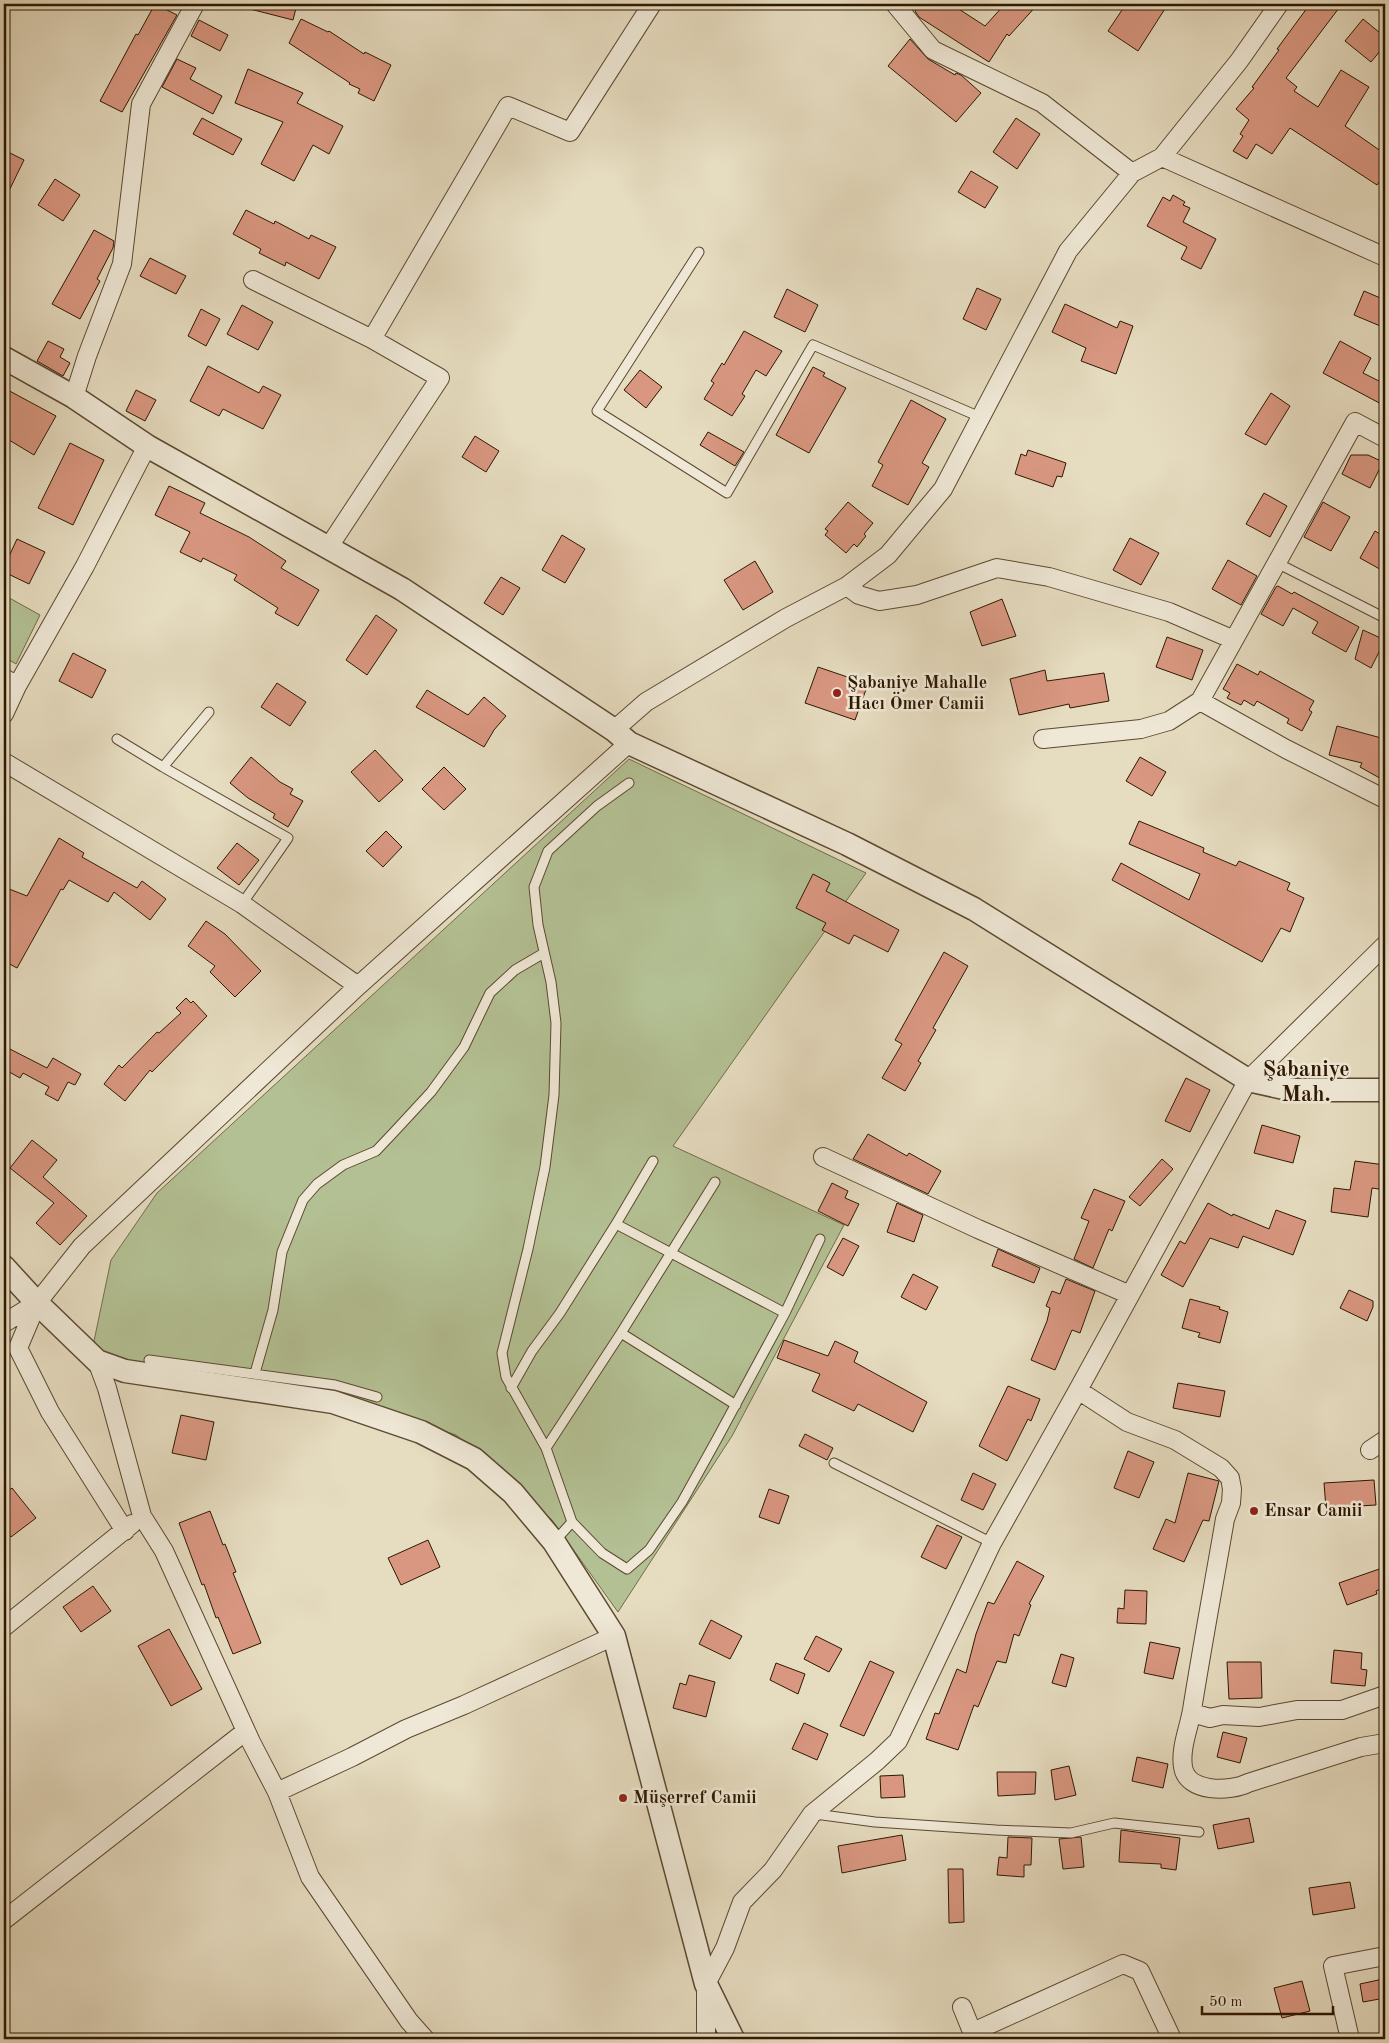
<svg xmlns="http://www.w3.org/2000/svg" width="1389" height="2043" font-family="'Old Standard TT',serif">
	<rect width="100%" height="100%" fill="#e6dcc0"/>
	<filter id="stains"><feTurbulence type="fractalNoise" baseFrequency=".004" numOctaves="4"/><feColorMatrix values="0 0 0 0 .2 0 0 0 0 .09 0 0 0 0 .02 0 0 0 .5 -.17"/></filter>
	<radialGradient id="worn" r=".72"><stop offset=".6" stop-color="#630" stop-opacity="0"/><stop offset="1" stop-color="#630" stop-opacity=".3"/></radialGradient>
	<path fill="#b3c093" stroke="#706c4a" d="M4,595L40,615L16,664L4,657Z
		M629,759L866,873L673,1146L844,1225L732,1436L618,1612L552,1520L510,1478L456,1435L352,1402L104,1360L94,1341L111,1260L157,1193Z"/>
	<path fill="#d99781" stroke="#2e1800" d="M155,4L177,15L122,112L100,101L136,34L138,35Z
		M251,4H297L293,20L250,9Z
		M920,4H951L985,26L1005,4H1038L1009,36L1007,34L989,62L919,17L915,11Z
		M1126,4H1168L1138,51L1108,31Z
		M1310,4H1342L1286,78L1297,87L1294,91L1318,107L1341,70L1369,87L1345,126L1385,154V174L1377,185L1290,128L1272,154L1256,144L1247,159L1233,151L1243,136L1240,134L1249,120L1236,109L1254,88L1252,87L1279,50L1277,49Z
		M301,19L328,32L329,31L364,54L365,52L391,65L374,101L358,93L360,89L349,84L350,83L289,43Z
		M1363,19L1385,37V45L1371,62L1345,41Z
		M199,20L228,35L220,51L191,36Z
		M910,39L928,59L955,75L956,73L961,75L981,93L956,122L888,66Z
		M177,59L196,68L190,79L222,96L213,114L162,87Z
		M248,69L303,93L297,103L343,126L329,154L313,145L294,181L261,164L283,122L235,103Z
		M202,118L242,139L233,155L193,134Z
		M1016,118L1040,134L1017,169L993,152Z
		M10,153L24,160L4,201V166Z
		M971,171L998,187L985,208L958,192Z
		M55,179L80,195L63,221L38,205Z
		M1173,195L1185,202L1183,205L1190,208L1183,222L1216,239L1201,269L1181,259L1187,247L1147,226L1163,197L1170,201Z
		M246,210L274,224L275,221L309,239L311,235L336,247L319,279L286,262L285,266L259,253L261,249L233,234Z
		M94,230L114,241L113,248L97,279L100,281L80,319L52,304Z
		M150,258L186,276L176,294L140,276Z
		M977,288L1001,299L986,330L963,319Z
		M787,289L818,305L805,332L774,317Z
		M1364,291L1385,300V328L1354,315Z
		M1065,304L1117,328L1120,321L1133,326L1116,374L1081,361L1086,348L1052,332Z
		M242,305L273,322L258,350L227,334Z
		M201,309L220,319L206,346L188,336Z
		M744,331L782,351L766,376L756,370L742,394L745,396L732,416L704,399L714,383L711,381L722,363L724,365Z
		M48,341L64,349L60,357L70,363L63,376L37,361Z
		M1340,341L1371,358L1363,373L1385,384V406L1323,373Z
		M208,366L259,393L263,386L281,395L263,429L223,409L219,416L190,401Z
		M813,367L825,373L823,376L846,388L809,453L776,435Z
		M640,370L662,387L646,408L624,390Z
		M4,388L56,416L34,455L4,437Z
		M136,390L156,400L145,421L126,411Z
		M1271,393L1290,406L1266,445L1245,434Z
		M911,400L946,419L922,463L929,467L908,505L872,486L883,465L878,462Z
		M708,432L744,452L735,466L700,445Z
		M475,436L499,451L486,472L462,457Z
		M70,443L104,460L73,525L38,508Z
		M1028,450L1066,463L1062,477L1057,476L1053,487L1015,474L1021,454L1026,456Z
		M1351,455H1368L1383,462L1370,488L1342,474Z
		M169,486L205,503L200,513L249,537L286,561L281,568L319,590L298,626L275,613L278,608L234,580L237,575L203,558L201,562L180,552L190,532L155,515Z
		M1264,493L1287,506L1270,537L1246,524Z
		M848,502L873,523L864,534L866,536L857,547L854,544L846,553L825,535L828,531L825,529Z
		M1323,502L1350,517L1331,551L1304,537Z
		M1375,531L1385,537V572L1360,558Z
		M562,535L585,549L565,583L542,570Z
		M1130,538L1159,553L1141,585L1113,570Z
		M17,539L45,552L29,584L4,572V567Z
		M1228,560L1257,576L1241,605L1212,589Z
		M755,561L773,592L743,610L724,580Z
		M501,577L520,588L503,615L484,603Z
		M1278,586L1292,594L1294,592L1359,627L1346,652L1312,633L1318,622L1293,608L1283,626L1261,614L1276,587Z
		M1002,599L1016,636L982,646L970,612Z
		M376,615L397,630L367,675L346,660Z
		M1363,630L1385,640L1371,668L1355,659Z
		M1167,637L1203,650L1192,680L1156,667Z
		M73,653L106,670L92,698L59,681Z
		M1237,664L1258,675L1260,671L1314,701L1309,710L1312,712L1302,731L1287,723L1289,719L1257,701L1254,706L1244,700L1241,705L1227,698L1230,693L1223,689Z
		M818,667L868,684L855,720L805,703Z
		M1045,670L1047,681L1104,673L1109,701L1070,708L1069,704L1019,715L1010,679Z
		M277,683L306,702L290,726L261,707Z
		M427,690L468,715L484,697L506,716L494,730L484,747L416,707Z
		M1337,726L1385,739V781L1360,767L1362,763L1329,755Z
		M375,750L403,780L379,802L351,772Z
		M251,757L280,782L293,789L290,794L303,801L288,827L273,818L275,814L248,798L230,783Z
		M1140,757L1166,772L1152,796L1126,781Z
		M444,767L466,789L444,810L422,789Z
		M1139,821L1204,848L1203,852L1236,866L1239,861L1290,883L1287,890L1304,898L1290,932L1281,928L1262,962L1112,880L1121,863L1189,900L1200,874L1129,844Z
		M386,831L402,847L383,867L366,851Z
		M59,838L84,853L82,857L137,888L142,881L166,899L150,920L114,892L108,902L69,880L63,890L61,889L17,968L4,961V887L27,896Z
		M237,843L259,860L239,885L217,868Z
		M813,874L830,883L826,891L899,930L888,952L854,935L849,944L822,930L826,923L796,908Z
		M206,921L225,934L261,971L235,997L210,972L215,966L188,946Z
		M944,952L968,966L933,1028L936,1030L918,1061L921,1063L905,1091L882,1078L902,1044L895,1040Z
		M186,998L191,1003L193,1001L207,1016L152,1072L150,1070L125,1101L104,1084L119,1065L122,1068L157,1032L159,1033L181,1013L176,1008Z
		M4,1046L47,1068L53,1058L81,1074L75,1085L68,1082L58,1101L45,1094L49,1087L23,1073L20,1078L4,1069Z
		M1186,1078L1210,1090L1190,1132L1165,1121Z
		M1262,1125L1300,1136L1293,1163L1254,1153Z
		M868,1134L907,1156L909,1153L941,1171L928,1194L853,1159Z
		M32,1140L57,1160L43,1177L87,1216L60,1245L36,1223L54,1203L10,1168Z
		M1162,1159L1173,1169L1140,1206L1129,1197Z
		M1355,1161L1385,1165V1190L1372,1188L1368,1217L1331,1212L1334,1188L1350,1190Z
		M832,1183L848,1191L845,1198L859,1204L848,1226L818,1211Z
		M1094,1189L1125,1201L1112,1231L1109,1229L1093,1268L1074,1259L1089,1221L1081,1218Z
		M897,1203L923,1215L914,1242L887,1232Z
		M1208,1203L1232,1216L1233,1214L1269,1229L1276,1210L1306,1221L1293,1255L1243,1236L1238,1248L1210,1238L1183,1287L1161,1275L1180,1241L1185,1244Z
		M843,1238L859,1246L843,1276L827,1267Z
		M998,1249L1040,1268L1034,1283L992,1266Z
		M913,1274L938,1287L926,1310L901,1297Z
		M1066,1279L1095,1291L1080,1333L1072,1330L1055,1370L1031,1360L1047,1321L1050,1308L1046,1306L1052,1291L1060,1294Z
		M1349,1290L1373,1301V1307L1367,1321L1340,1308Z
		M1190,1299L1220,1307L1219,1309L1228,1312L1220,1343L1198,1337L1200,1333L1182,1328Z
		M784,1340L828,1356L835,1341L858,1352L854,1362L927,1402L913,1432L858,1404L854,1411L812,1391L820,1374L777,1358Z
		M1178,1383L1225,1391L1220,1417L1173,1408Z
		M1008,1386L1040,1399L1031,1421L1028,1419L1007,1461L979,1446Z
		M181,1415L214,1422L206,1460L172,1453Z
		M805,1434L833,1448L827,1460L799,1446Z
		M1128,1451L1154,1462L1139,1498L1114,1488Z
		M973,1473L996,1484L983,1510L961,1500Z
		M1188,1473L1219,1481L1209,1521L1203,1520L1184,1562L1153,1549L1166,1519L1175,1523Z
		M1374,1480L1376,1505L1326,1508L1324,1483Z
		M12,1488L36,1518L11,1537L4,1527V1494Z
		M769,1489L789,1496L779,1524L759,1517Z
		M210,1511L223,1545L225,1544L236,1572L233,1573L261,1643L233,1654L218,1617L216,1618L204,1584L202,1585L179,1523Z
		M937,1525L962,1537L946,1569L921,1557Z
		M428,1540L440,1567L401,1585L388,1558Z
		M1017,1561L1044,1576L1029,1604L1031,1605L1019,1636L1014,1634L1006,1663L997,1661L978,1707L974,1705L958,1750L926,1739L935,1713L939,1714L957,1669L966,1673L976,1634L988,1602L994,1604Z
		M1385,1567V1587L1376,1591L1377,1594L1347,1605L1339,1583Z
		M93,1586L111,1611L81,1632L63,1607Z
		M1125,1590L1147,1591L1146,1624L1117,1623L1118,1608L1124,1609Z
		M711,1620L742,1636L730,1659L699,1644Z
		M169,1629L202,1689L171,1706L138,1646Z
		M816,1636L842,1649L829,1672L804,1659Z
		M1150,1642L1180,1648L1173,1679L1144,1673Z
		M1334,1650L1362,1653L1361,1669L1367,1670L1365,1686L1331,1683Z
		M1061,1654L1074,1658L1066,1687L1052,1683Z
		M870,1661L894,1672L864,1736L840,1726Z
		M1227,1662H1261L1262,1698L1229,1699Z
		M776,1663L805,1674L798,1694L770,1680Z
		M689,1675L715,1682L706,1717L673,1708L680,1683L686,1685Z
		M804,1723L828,1734L817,1760L792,1749Z
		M1223,1732L1247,1738L1240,1763L1217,1757Z
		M1137,1757L1168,1764L1163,1788L1132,1781Z
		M1069,1766L1076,1795L1055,1800L1051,1770Z
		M997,1772H1036L1035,1794L998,1796Z
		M903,1775L905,1797L881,1798L880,1776Z
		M1249,1818L1254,1842L1218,1849L1213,1825Z
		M1121,1830L1180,1838L1176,1870L1161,1868V1864L1119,1862Z
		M902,1835L906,1860L842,1873L838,1846Z
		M1008,1837L1032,1838L1031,1865H1024V1877L997,1875L999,1857L1007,1858Z
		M1081,1837L1084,1867L1063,1869L1059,1839Z
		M948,1869H963L964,1922L949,1923Z
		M1350,1882L1355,1908L1313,1915L1309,1888Z
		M1383,1979L1385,1998L1363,2002L1360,1984Z
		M1302,1981L1310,2011L1282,2018L1274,1988Z"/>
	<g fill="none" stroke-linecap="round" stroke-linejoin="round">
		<defs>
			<path id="service" d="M699,252L597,411L727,493L813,345L980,417
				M1277,563L1385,618
				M117,739L163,767L288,838L242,904
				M163,767L209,712
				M616,1224L785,1313
				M621,1333L736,1405
				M149,1360L335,1385L377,1397
				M255,1373L273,1310L282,1252L303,1200L317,1184L343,1165L376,1151L394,1132L431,1092L464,1047L490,993L515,970L544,953
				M511,1388L532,1351L560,1313L616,1224L653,1161
				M546,1448L621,1333L715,1182
				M834,1463L992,1543
				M572,1522L602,1553L627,1569L649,1550L682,1502L717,1439L785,1313L820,1239
				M554,1542L572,1522L546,1448L506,1377L502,1353L528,1249L545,1167L554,1095L556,1023L551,982L538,925L534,887L548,851L597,806L629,783
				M815,1814L875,1822L996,1830L1071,1833L1114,1823L1199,1832"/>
			<path id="minor" d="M895,4L933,50L1042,103L1132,173
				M1162,157L1385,257
				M253,280L372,339L440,378L328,548
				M372,339L508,106L570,132L652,4
				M74,397L87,356L122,264L141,104L195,4
				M847,586L859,595L879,601L917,595L997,568L1049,577L1169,612L1234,640
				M4,678L17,686
				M1200,701L1286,749L1385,799
				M4,714L17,686L85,566L147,446
				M614,730L646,702L786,618L847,586L888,555L943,489L1068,251L1132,173L1162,157L1239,61L1279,4
				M1043,739L1141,729L1169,721L1200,701L1355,422L1385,438
				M4,762L242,904L358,986
				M823,1157L978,1229L1130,1295
				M37,1303L18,1348L50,1412L125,1531
				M4,1323L37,1303L82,1246L358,986L629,743
				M97,1361L107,1388L142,1516L164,1551L251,1742L277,1792L310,1877L409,2021L425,2039
				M1078,1390L1127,1422L1175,1440L1221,1468L1230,1478L1232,1489L1231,1503L1225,1519C1214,1583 1202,1647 1192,1710C1189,1728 1180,1748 1183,1767C1187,1793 1230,1792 1248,1783L1361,1747L1385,1743
				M1370,1450L1385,1440
				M4,1627L132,1524
				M1192,1713L1210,1718L1223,1715L1259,1717L1297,1710H1342L1385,1695
				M277,1792L352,1757L406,1729L464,1705L614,1636
				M4,1920L246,1731
				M962,2007L975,2039
				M973,2032L1123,1964L1140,1971L1172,2039
				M706,2039V1984L725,1948L742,1902L773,1870L812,1814L877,1761L898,1741L992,1543L1078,1390L1248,1080L1385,945
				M1350,2039L1333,1966L1385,1956"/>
			<path id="tertiary" d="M4,358L74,397L147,446L402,589L614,730L629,743L847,844L974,909L1248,1080L1293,1090H1385
				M4,1267L37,1303L97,1361L125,1371L333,1402L421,1432L474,1459L513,1493L554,1542L614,1636L706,1984L733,2039"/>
		</defs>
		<use href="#service" stroke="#5c4930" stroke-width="11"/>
		<use href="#minor" stroke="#5c4930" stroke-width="20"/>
		<use href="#tertiary" stroke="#5c4930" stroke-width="25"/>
		<use href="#service" stroke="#efe8d6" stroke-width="9"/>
		<use href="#minor" stroke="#efe8d6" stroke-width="18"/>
		<use href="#tertiary" stroke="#efe8d6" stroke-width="22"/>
	</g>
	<g fill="#8f2418" stroke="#efe8d6" stroke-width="2">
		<circle cx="837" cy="693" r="5"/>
		<circle cx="1254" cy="1511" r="5"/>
		<circle cx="623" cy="1798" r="5"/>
	</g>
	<g text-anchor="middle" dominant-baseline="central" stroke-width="5" stroke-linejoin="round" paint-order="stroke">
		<g font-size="18" font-weight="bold" fill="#2e1800" stroke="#efe8d6" text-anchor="start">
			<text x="847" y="683">Şabaniye Mahalle<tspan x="847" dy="21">Hacı Ömer Camii</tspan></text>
			<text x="1264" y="1511">Ensar Camii</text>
			<text x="633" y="1798">Müşerref Camii</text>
		</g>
		<g font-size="22" font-weight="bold" fill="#2e1800" stroke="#efe8d6">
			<text x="1306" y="1070">Şabaniye<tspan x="1306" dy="25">Mah.</tspan></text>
		</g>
	</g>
	<rect width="1389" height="2043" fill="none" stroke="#e6dcc0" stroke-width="20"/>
	<rect x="5" y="5" width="1379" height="2033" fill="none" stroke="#2e1800" stroke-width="2.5"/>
	<rect x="10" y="10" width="1369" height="2023" fill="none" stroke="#2e1800"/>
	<path d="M1202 2006v8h131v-8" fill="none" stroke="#2e1800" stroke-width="2.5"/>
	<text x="1209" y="2006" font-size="15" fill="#2e1800" stroke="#efe8d6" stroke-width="4" paint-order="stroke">50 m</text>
	<rect width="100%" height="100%" filter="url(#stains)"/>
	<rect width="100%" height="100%" fill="url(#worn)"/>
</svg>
